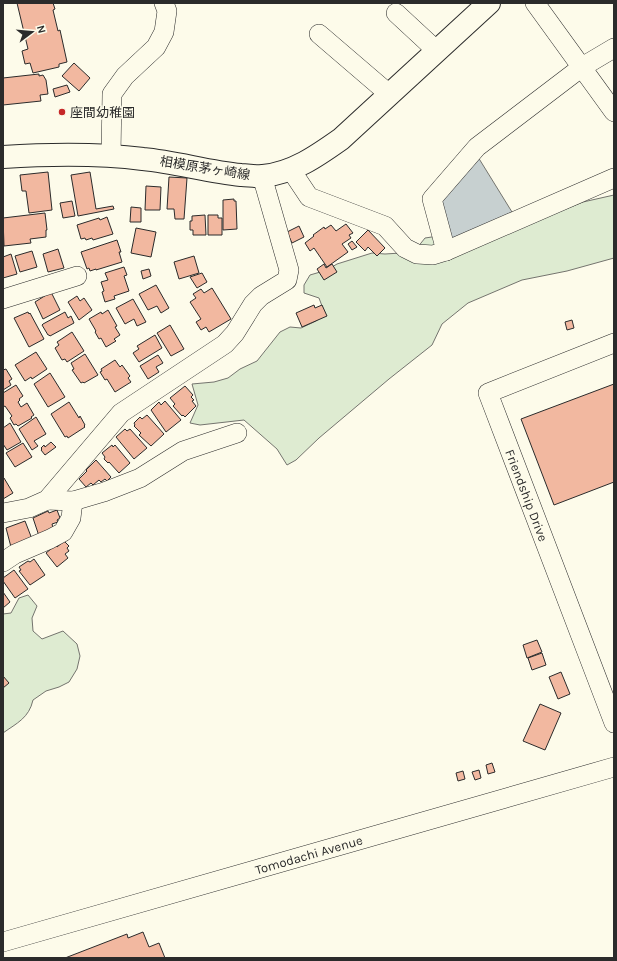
<svg xmlns="http://www.w3.org/2000/svg" width="617" height="961" font-family="Karla,'Noto Sans JP',sans-serif">
	<rect width="100%" height="100%" fill="#fdfbea"/>
	<path fill="#deebd1" stroke="#74746e" d="M614,195V258L567,271L522,280L468,303L442,324L432,345L389,379L319,438L296,460L287,465L277,449L244,420L200,425L190,423L198,405L192,384L214,382L228,378L240,369L257,361L280,332L290,327L301,328L316,321L325,314L319,298L304,293V285L310,275L327,270L337,264L372,253L385,254L401,253L417,248L425,238L533,222L583,202Z
		M28,595L37,606L32,618L33,631L42,639L63,631L77,644L80,656L77,669L69,682L59,687L46,691L33,700C29,718 17,723 3,733V614L11,613L19,598Z"/>
	<path fill="#c7d0d0" stroke="#74746e" d="M478,157L512,212L449,243L439,201Z"/>
	<path fill="#f2b8a0" stroke="#2b2b2b" d="M17,3H53L55,9L53,10L58,31L60,30L67,62L59,64V67L33,73L30,63L25,64L22,51L28,49Z
		M74,63L90,78L79,91L62,76Z
		M39,74V76L43,75L46,80L48,94L40,95L41,101L3,105V78Z
		M67,85L70,92L55,97L53,89Z
		M48,172L52,210L29,213L26,191H22L20,175Z
		M90,172L96,209L113,206L114,209L78,216L71,175Z
		M169,177L187,178L184,219H175L174,209H167Z
		M146,186L161,187L160,210H145Z
		M234,199V201H236L237,229L223,230V200Z
		M72,201L75,216L63,218L60,203Z
		M131,207L141,208V222H130Z
		M45,213L47,230H46V237L30,239L31,243L4,246L3,218Z
		M205,215L206,235H193V230H190V221H192V216Z
		M208,215H218V218H222V235H208Z
		M107,217L113,234L93,240L92,238L86,240L85,238L81,239L77,225L99,218L100,220Z
		M346,224L353,233L349,235L351,238L342,244L348,252L327,267L314,248L310,251L305,243L314,236L313,235L324,227L325,229L331,225L336,231Z
		M299,226L304,237L292,243L287,232Z
		M136,228L156,232L151,257L131,253Z
		M368,230L385,248L377,256L368,247L365,251L356,242Z
		M117,240L121,252H119L122,262L96,270V269L90,271L89,268L87,269L81,252Z
		M352,241L357,247L352,250L348,244Z
		M58,249L64,268L48,272L43,254Z
		M32,251L37,267L20,272L15,256Z
		M11,254L17,274L3,278V257Z
		M194,256L199,273L179,279L174,262Z
		M324,264L326,268L332,264L337,272L324,280L317,269Z
		M124,267L127,275L124,276L129,291L114,296L115,299L105,302L102,292L104,291L101,282L108,280L105,273Z
		M149,269L151,276L143,279L141,271Z
		M202,273L207,282L197,288L190,277Z
		M156,285L169,308L161,313L157,306L148,310L139,294Z
		M212,288L231,319L209,332L206,327L201,330L196,322L201,319L190,302L196,298L193,294L201,289L204,293Z
		M51,292L60,310L43,319L35,302Z
		M77,296L80,301L84,298L92,310L79,320L68,302Z
		M133,299L146,322L137,326L134,319L125,324L116,308Z
		M314,305L315,308L322,305L327,316L302,327L296,313Z
		M108,310L117,326L115,327L120,335L114,339L116,341L106,347L101,338L99,339L95,332L96,331L89,319L101,312L102,314Z
		M28,312L29,314L30,313L44,339L29,347L14,318Z
		M65,312L68,318L71,316L74,323L50,336L49,335H48L42,325L43,324Z
		M572,320L574,328L567,330L565,322Z
		M170,325L184,349L171,356L157,333Z
		M72,332L84,351L67,362L65,359L62,360L55,348L59,345L57,342Z
		M155,335L162,348L139,362L133,353L139,349L137,346Z
		M36,352L47,369L32,379L31,377L25,381L15,365Z
		M85,354L98,375L84,383L83,382L81,383L72,370L74,369L71,363Z
		M158,355L163,363L156,367L159,372L148,379L140,366Z
		M115,360L120,367L122,365L130,376L128,378L131,382L115,392L107,379L105,380L100,372L102,371L101,369Z
		M6,369L12,379L9,381L11,385L3,390V370Z
		M50,373L65,397L48,407L34,384Z
		M614,384V482L554,505L521,419Z
		M16,385L23,396L19,399L20,400L18,402L21,407L27,403L34,415L31,417L32,418L18,426L16,424L14,425L10,418L12,416L5,406L3,407V393Z
		M185,386L193,395L191,397L194,400L192,401L196,406L185,417L183,415L182,416L173,406L175,404L170,398Z
		M165,401L181,420L166,432L151,410L159,402L161,405Z
		M69,402L79,418L80,416L85,425L84,426L85,427L68,438L67,436L65,437L51,414Z
		M147,415L164,434L151,446L139,435L141,433L134,426L135,425L134,423L140,417L142,419Z
		M36,417L46,434L34,441L38,446L32,450L19,429Z
		M10,423L21,442L7,450L3,444V428Z
		M125,429L127,431L130,429L147,448L134,459L116,437Z
		M51,442L56,447L45,455L41,450L42,449L41,448L44,445L45,447Z
		M23,443L32,457L15,467L6,453Z
		M112,445L113,447L115,445L130,463L119,473L109,462L108,463L104,459L105,457L102,453Z
		M96,460L111,477L107,481L105,479L101,482L99,480L93,485L91,483L86,487L79,479L87,471L86,470Z
		M4,478L13,493L3,499V479Z
		M57,510L60,518L57,520L58,522L52,524L53,528L39,536L33,518L48,511L49,513Z
		M25,521L32,539L11,547L6,528Z
		M64,541L69,546L67,548L69,551L65,554L68,558L57,567L46,553L56,545L57,547Z
		M34,559L45,575L30,585L19,571L21,570L19,567L28,561L30,562Z
		M14,570L28,589L15,598L3,581V578Z
		M3,592L10,602L3,608Z
		M537,640L542,652L527,658L523,645Z
		M542,653L546,665L532,670L528,658Z
		M561,672L570,694L558,699L549,677Z
		M3,676L9,683L3,688Z
		M540,704L561,713L545,750L523,741Z
		M492,763L495,772L488,774L486,765Z
		M479,770L481,778L475,780L472,772Z
		M463,771L465,779L458,781L456,773Z
		M143,932L149,947L159,943L165,958H65L127,934L128,938Z"/>
	<g fill="none" stroke-linecap="round" stroke-linejoin="round">
		<defs>
			<g id="minor">
				<path d="M535,3L614,112"/>
				<path d="M396,13L437,51"/>
				<path d="M319,34L389,94"/>
				<path d="M111,156L112,94L125,76L156,47L164,32L167,11L164,3"/>
				<path d="M291,170L309,197L385,226L405,248L417,254L433,255L446,251L614,178"/>
				<path d="M446,251L432,199L477,147L582,67L614,48"/>
				<path d="M3,299L77,276"/>
				<path id="s1" d="M614,343L488,393L614,723"/>
				<path d="M47,500L73,501L104,492L140,478L183,451L237,433"/>
				<path d="M3,513L29,508L47,500L121,413L225,344L235,333L253,304L261,296L287,280L289,270L262,176"/>
				<path d="M3,562L15,554L50,539L63,532L71,518L73,501"/>
				<path id="s2" d="M3,942L614,767"/>
			</g>
			<path id="major" d="M3,157C50,154 96,153 143,159C176,162 208,172 241,175C248,175 256,177 263,176C293,173 317,156 341,139L489,3"/>
		</defs>
		<use href="#minor" stroke="#2b2b2b" stroke-width="20"/>
		<use href="#major" stroke="#2b2b2b" stroke-width="24"/>
		<use href="#minor" stroke="#fdfbea" stroke-width="19"/>
		<use href="#major" stroke="#fdfbea" stroke-width="22"/>
	</g>
	<circle fill="#c62828" stroke="#fdfbea" stroke-width="1.5" cx="62" cy="112" r="4"/>
	<g text-anchor="middle" dominant-baseline="central" stroke-width="3" stroke-linejoin="round" paint-order="stroke">
		<g font-size="13" fill="#2b2b2b" stroke="#fdfbea" text-anchor="start">
			<text x="70" y="112">座間幼稚園</text>
		</g>
		<g font-size="13" fill="#2b2b2b" stroke="#fdfbea">
			<text transform="translate(205 168) rotate(9)">相模原茅ヶ崎線</text>
			<text stroke="none"><textPath href="#s1" startOffset="245">Friendship Drive</textPath></text>
			<text stroke="none"><textPath href="#s2" startOffset="318">Tomodachi Avenue</textPath></text>
		</g>
	</g>
	<rect width="617" height="961" fill="none" stroke="#2b2b2b" stroke-width="8"/>
	<g transform="translate(32 32) rotate(74)" stroke="#fdfbea" stroke-width="3" paint-order="stroke">
	<path d="M0-3L7 15L0 10L-7 15Z" fill="#2b2b2b"/>
	<text y="-6" font-size="11" font-weight="bold" text-anchor="middle" fill="#2b2b2b">N</text>
	</g>
</svg>
